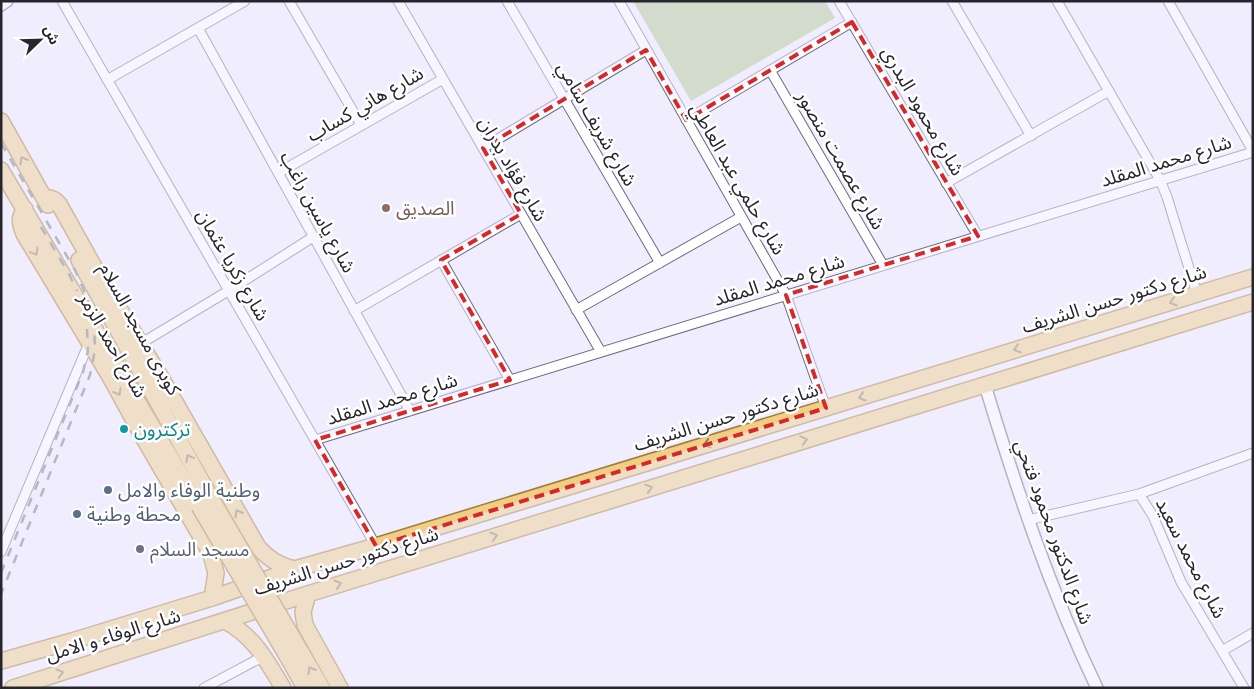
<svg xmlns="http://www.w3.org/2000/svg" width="1254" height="689" font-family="'Space Grotesk','Noto Sans Arabic',sans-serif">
	<rect width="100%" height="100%" fill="#f0edff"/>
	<path fill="#b0c591" d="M633,1H825L835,18L691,101Z"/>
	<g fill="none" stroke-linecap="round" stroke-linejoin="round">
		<defs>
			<path id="minor" d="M62,1L376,546
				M289,1L361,125
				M398,1L601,352
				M507,1L660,263
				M619,1L786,295L826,408
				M839,1L978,236
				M952,1L1031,136
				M1057,1L1160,180L1167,197L1197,294
				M1168,1L1253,151
				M198,28L410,411
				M770,70L883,265
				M107,80L245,1
				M686,120L852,22
				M483,148L646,50
				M278,173L443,79
				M946,183L1109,91
				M441,260L510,380
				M576,310L741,217
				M354,311L521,214
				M140,344L228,291L313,237
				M315,440L1253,152
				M1139,494L1153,516L1181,582L1244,688
				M1028,520L1139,494L1253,453
				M1,552L10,530L89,343
				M1222,651L1253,633
				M204,688L264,656"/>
			<path id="tertiary" d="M1,5L7,1
				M985,385C1016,488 1050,590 1097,688"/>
			<path id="primary" d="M1,121L48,205
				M1,170L199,506
				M44,198C51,197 55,199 59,204L97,272L163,381L258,547C268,559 280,566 295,569
				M25,209C18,218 20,224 24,234L109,375L143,437L211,554L216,573L212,598
				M79,260L212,500
				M308,594L303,612L305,625L340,688
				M225,621C254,636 267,661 283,688
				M301,652L322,688
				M1,661L72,641L212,598L295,569L376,546L1253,277
				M290,661L305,688
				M13,688L308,594L1253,302"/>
		</defs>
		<use href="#minor" stroke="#6e6b7e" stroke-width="11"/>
		<use href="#tertiary" stroke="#6e6b7e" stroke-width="14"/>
		<use href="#primary" stroke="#a37e32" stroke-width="18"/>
		<use href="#minor" stroke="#fff" stroke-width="9"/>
		<use href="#tertiary" stroke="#fff" stroke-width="11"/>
		<use href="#primary" stroke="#f0ce85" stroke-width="15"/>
		<path stroke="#73717d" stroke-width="2.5" stroke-dasharray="9 9" stroke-linecap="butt" d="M1,143L75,270L87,297L94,324L95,350L90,375L1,594
			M41,227L69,274L77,291
			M1,573L83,372L88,351L87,329"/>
		<defs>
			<path id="primary-bridge" d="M212,500L301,652
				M199,506L290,661"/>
		</defs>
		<use href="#primary-bridge" stroke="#a37e32" stroke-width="18" stroke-linecap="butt"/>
		<use href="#primary-bridge" stroke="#f0ce85" stroke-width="15"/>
	</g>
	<defs><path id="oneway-chevron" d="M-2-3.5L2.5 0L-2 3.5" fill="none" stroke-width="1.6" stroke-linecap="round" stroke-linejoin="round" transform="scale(1.25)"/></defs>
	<g stroke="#8c7a5a">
		<use href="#oneway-chevron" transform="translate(23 160) rotate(-119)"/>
		<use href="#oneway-chevron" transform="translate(35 252) rotate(59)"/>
		<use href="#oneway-chevron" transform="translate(1173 302) rotate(163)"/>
		<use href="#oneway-chevron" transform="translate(1017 349) rotate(163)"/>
		<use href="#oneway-chevron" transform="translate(118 392) rotate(61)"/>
		<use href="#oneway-chevron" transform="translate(862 397) rotate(163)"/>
		<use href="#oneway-chevron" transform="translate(804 440) rotate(-17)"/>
		<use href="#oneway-chevron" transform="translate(707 444) rotate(163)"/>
		<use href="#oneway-chevron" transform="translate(189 458) rotate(-119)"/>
		<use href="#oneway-chevron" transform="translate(649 488) rotate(-17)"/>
		<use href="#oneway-chevron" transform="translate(238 513) rotate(-120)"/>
		<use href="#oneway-chevron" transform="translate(494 536) rotate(-17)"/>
		<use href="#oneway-chevron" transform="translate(338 584) rotate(-17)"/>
		<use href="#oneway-chevron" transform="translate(311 670) rotate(-120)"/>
		<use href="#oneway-chevron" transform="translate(60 673) rotate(-16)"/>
	</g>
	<path d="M0 0H1254V689H0ZM852,22L978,236L786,295L826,408L376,546L315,440L510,380L441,260L521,214L483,148L646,50L686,120Z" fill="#f0edff" fill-opacity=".55" fill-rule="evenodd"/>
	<path fill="none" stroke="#d62828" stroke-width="4" stroke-dasharray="10 6" stroke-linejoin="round" d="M852,22L978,236L786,295L826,408L376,546L315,440L510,380L441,260L521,214L483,148L646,50L686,120Z"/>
	<circle fill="#8d6e63" stroke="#fff" stroke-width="2" cx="386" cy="208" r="5"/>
	<circle fill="#0f9aa8" stroke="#fff" stroke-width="2" cx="124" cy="429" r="5"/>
	<g fill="#5c6f8a" stroke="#fff" stroke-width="2">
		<circle cx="108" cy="490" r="5"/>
		<circle cx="77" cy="514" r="5"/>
	</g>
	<circle fill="#6b7280" stroke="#fff" stroke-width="2" cx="140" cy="549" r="5"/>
	<g text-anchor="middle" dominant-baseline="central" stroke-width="5" stroke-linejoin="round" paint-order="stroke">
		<g font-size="19" fill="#27262e" stroke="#fff">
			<text transform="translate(365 104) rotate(-30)">شارع هاني كساب</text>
			<text transform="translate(923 111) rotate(60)">شارع محمود البدري</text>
			<text transform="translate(597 124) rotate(60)">شارع شريف سامي</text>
			<text transform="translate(841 160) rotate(60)">شارع عصمت منصور</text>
			<text transform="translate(1166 161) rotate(-17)">شارع محمد المقلد</text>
			<text transform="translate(513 169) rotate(60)">شارع فؤاد بدران</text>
			<text transform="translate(738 179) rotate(60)">شارع حلمي عبد العاطي</text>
			<text transform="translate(318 212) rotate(61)">شارع ياسين راغب</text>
			<text transform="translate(233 265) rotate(60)">شارع زكريا عثمان</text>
			<text transform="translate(779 280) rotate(-17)">شارع محمد المقلد</text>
			<text transform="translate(1114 299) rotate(-17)">شارع دكتور حسن الشريف</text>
			<text transform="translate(140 329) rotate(61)">كوبرى مسجد السلام</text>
			<text transform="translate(113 345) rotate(60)">شارع احمد الزمر</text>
			<text transform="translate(392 399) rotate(-17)">شارع محمد المقلد</text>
			<text transform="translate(726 417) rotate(-17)">شارع دكتور حسن الشريف</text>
			<text transform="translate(1054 532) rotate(70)">شارع الدكتور محمود فتحي</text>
			<text transform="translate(1191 558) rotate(63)">شارع محمد سعيد</text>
			<text transform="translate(346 561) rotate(-17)">شارع دكتور حسن الشريف</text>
			<text transform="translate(113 635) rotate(-17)">شارع الوفاء و الامل</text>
		</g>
		<g font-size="19" fill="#785e54" stroke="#fff" text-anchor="start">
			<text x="396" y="208">الصديق</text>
		</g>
		<g font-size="19" fill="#0d838f" stroke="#fff" text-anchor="start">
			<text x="134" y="429">تركترون</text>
		</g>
		<g font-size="19" fill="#4e5e75" stroke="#fff" text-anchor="start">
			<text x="118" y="490">وطنية الوفاء والامل</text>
			<text x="87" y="514">محطة وطنية</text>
		</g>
		<g font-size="19" fill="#5b616d" stroke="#fff" text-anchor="start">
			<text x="150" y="549">مسجد السلام</text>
		</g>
	</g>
	<rect width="1254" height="689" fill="none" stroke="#27262e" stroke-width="5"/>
	<g transform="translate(40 40) rotate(67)" stroke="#ffffff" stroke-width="4" paint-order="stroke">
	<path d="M0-4L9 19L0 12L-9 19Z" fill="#27262e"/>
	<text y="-8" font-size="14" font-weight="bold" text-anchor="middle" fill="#27262e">ش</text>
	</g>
</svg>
